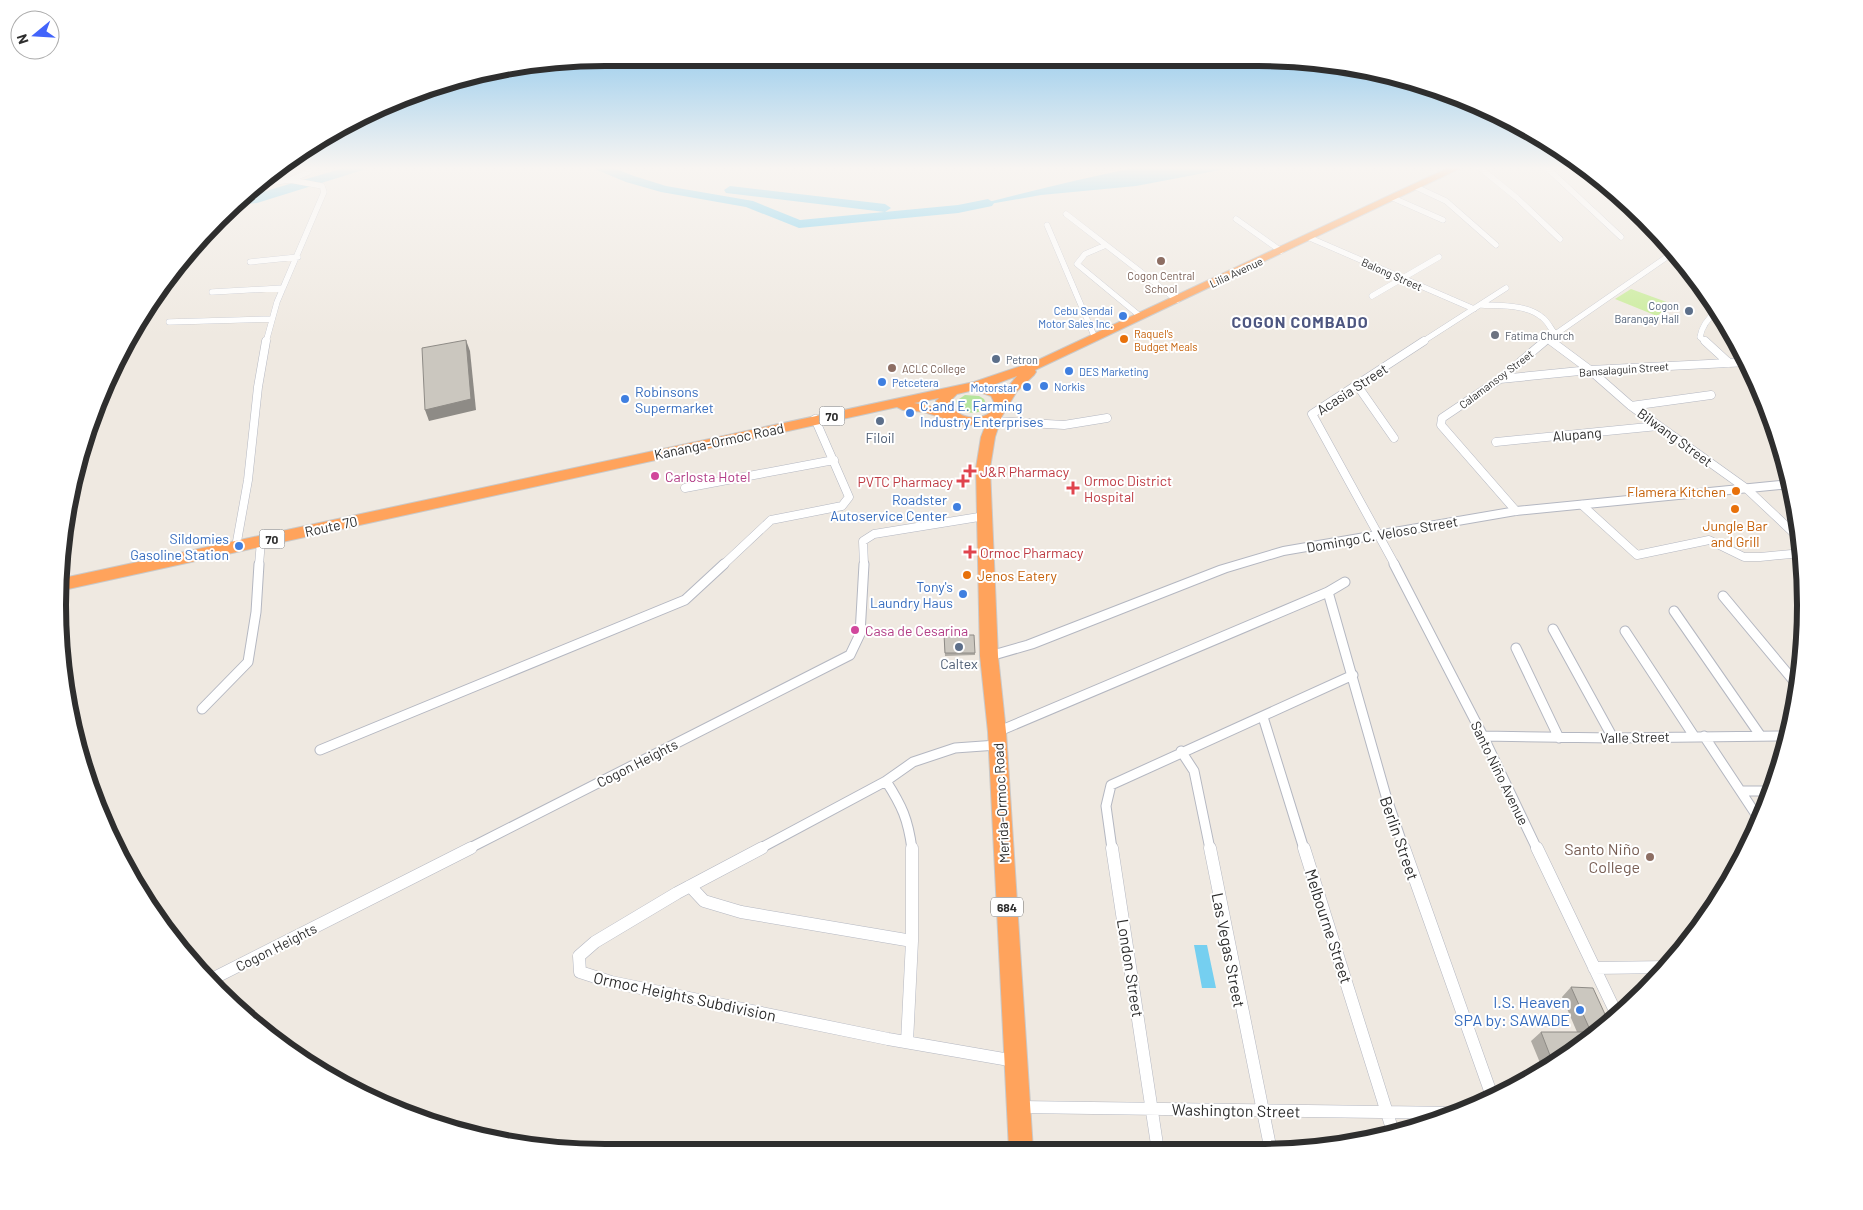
<svg xmlns="http://www.w3.org/2000/svg" width="1863" height="1210" font-family="Barlow,sans-serif">
	<rect width="100%" height="100%" fill="#efe9e1"/>
	<path fill="#b6e59e" d="M965,395L979,396L984,399L987,406C979,415 968,414 958,409L956,401Z"/>
	<path fill="#c9ec9a" d="M1631,289L1672,304L1657,316L1615,299Z"/>
	<path fill="#75cff0" d="M1138,167H1236L1136,186L1041,195L961,209C1020,194 1079,179 1138,167Z
		M1194,945H1207L1216,988H1202Z"/>
	<g fill="none" stroke-linecap="round" stroke-linejoin="round">
		<path fill="#75cff0" fill-rule="evenodd" d="M347,167H365L363,170L257,203L232,206L242,198Z
			M595,167H611L634,176L666,186L753,201L800,220L958,205L988,199L994,203L992,206L958,213L799,228L746,207L661,192L626,182L597,170Z
			M730,186L885,204L891,208L885,212L726,193L724,190Z"/>
		<defs>
			<path id="street-far3" d="M1479,167L1517,198L1560,239
				M1546,167L1621,237
				M290,180L309,172
				M259,184L290,180L322,186L324,192L277,302L266,342
				M1416,187L1446,201L1496,245
				M1393,198L1443,220
				M1066,214L1177,300
				M1236,219L1281,251
				M1047,225L1095,338
				M1652,231L1656,233
				M1310,238L1474,309
				M1106,245L1085,254L1077,264L1140,316
				M250,262L298,257
				M174,268L194,257L201,248L200,238
				M212,292L283,288
				M1372,296L1439,257
				M1481,305C1501,306 1527,304 1543,318C1548,322 1551,329 1555,334
				M169,322L272,319
				M1548,339L1553,342
				M1422,342L1506,288
				M1544,342L1674,252
				M1706,342L1700,337C1702,326 1708,318 1717,311"/>
			<path id="street-far2" d="M1551,341L1590,370L1631,406L1747,489L1799,538
				M1705,341L1729,363
				M1500,379L1590,370L1748,362
				M1357,385L1394,438
				M1631,406L1711,395
				M994,421L1064,425L1107,418
				M1496,442L1658,426
				M685,488L834,460
				M1582,505L1637,555L1709,540L1744,557H1760L1802,553
				M1516,511L1441,425L1442,418L1500,379L1545,341
				M236,547L248,480L258,387L266,341
				M259,565L261,541
				M723,565L771,520L842,506L849,497L815,419
				M864,565L863,541L874,534L985,516
				M1395,565L1312,414L1424,341"/>
			<path id="street-far1" d="M1394,564L1483,736L1537,849
				M1345,582L1328,592L1386,796L1404,849
				M1723,596L1798,686
				M1674,611L1760,735
				M1553,629L1613,738
				M1625,631L1694,736
				M1516,648L1559,738
				M202,709L248,662L256,612L259,564
				M1263,717L1304,849
				M997,732L1328,592
				M1483,736L1613,738L1787,736
				M1704,736L1759,819
				M320,750L685,600L724,564
				M1181,751L1194,771L1210,849
				M886,781C902,806 908,819 912,849
				M1741,791H1772
				M468,849L850,655L860,634L864,564
				M759,849L886,781L913,762L955,748L997,745
				M1112,849L1106,806L1111,785L1353,675"/>
			<path id="street" d="M762,848L677,893L595,942L579,956L580,972L611,982L888,1039L1015,1061
				M1112,848L1158,1151
				M1210,848L1271,1151
				M1304,848L1394,1135
				M1404,848L1493,1099
				M1537,848L1617,1015
				M690,886L704,901L741,912L912,941
				M1594,968L1669,967
				M208,981L471,848
				M907,1042L912,941V848
				M1020,1107L1454,1113"/>
			<path id="secondary" d="M1790,480V488L1516,515L1284,555L1227,572L1034,648L989,661L984,659L982,656L984,653L1026,641L1219,566L1283,547L1516,507Z"/>
			<path id="highway" d="M1450,167H1463L1035,370L1036,372L1034,375L1017,391L1002,416L995,437L990,468L998,656L1006,732L1033,1150H1009L988,732L980,656L976,468L981,437L986,424L965,425L924,412L903,410L897,407L59,591V579L974,382L1036,361ZM1017,376L1003,393L990,386ZM974,390L991,396L996,406C986,423 955,421 950,401L957,394ZM939,398L936,401L938,408L914,403Z"/>
		</defs>
		<use href="#street-far3" stroke="#b4b7c1" stroke-width="6"/>
		<use href="#street-far2" stroke="#b4b7c1" stroke-width="9"/>
		<use href="#street-far1" stroke="#b4b7c1" stroke-width="11"/>
		<use href="#street" stroke="#b4b7c1" stroke-width="13"/>
		<use href="#secondary" stroke="#b4b7c1" stroke-width="2"/>
		<use href="#highway" stroke="#c9c9c9" stroke-width="2"/>
		<use href="#street-far3" stroke="#fff" stroke-width="5.5"/>
		<use href="#street-far2" stroke="#fff" stroke-width="8"/>
		<use href="#street-far1" stroke="#fff" stroke-width="9"/>
		<use href="#street" stroke="#fff" stroke-width="12"/>
		<use href="#secondary" fill="#fff" fill-rule="evenodd"/>
		<use href="#highway" fill="#ffa35c" fill-rule="evenodd"/>
	</g>
	<path fill="#afaba4" d="M944,635L975,653V655L945,656Z
		M1571,987L1609,1023L1592,1039L1543,1070L1531,1041L1541,1032H1577L1562,997Z"/>
	<path fill="#8e8b86" d="M466,340L470,351L476,410L429,421L425,410Z"/>
	<path fill="#cbc7bf" stroke="#8e8b86" d="M466,340L471,399L425,410L422,348Z
		M944,635H974L975,653H945Z
		M1571,987L1593,988L1609,1023L1592,1039L1553,1063L1541,1032H1591Z"/>
	<linearGradient id="sky" x2="0" y2="1"><stop stop-color="#7abfeb"/><stop offset="0.5" stop-color="#f8f5f2"/><stop offset="1" stop-color="#f8f5f2" stop-opacity="0"/></linearGradient>
	<rect width="1863" height="336" fill="url(#sky)"/>
	<g fill="#8d6e63" stroke="#fff" stroke-width="2">
		<circle cx="1161" cy="261" r="5"/>
		<circle cx="892" cy="368" r="5"/>
		<circle cx="1650" cy="857" r="5"/>
	</g>
	<g fill="#5c6f8a" stroke="#fff" stroke-width="2">
		<circle cx="1689" cy="311" r="5"/>
		<circle cx="996" cy="359" r="5"/>
		<circle cx="880" cy="421" r="5"/>
		<circle cx="959" cy="647" r="5"/>
	</g>
	<g fill="#3f7fe0" stroke="#fff" stroke-width="2">
		<circle cx="1123" cy="316" r="5"/>
		<circle cx="1069" cy="371" r="5"/>
		<circle cx="882" cy="382" r="5"/>
		<circle cx="1044" cy="386" r="5"/>
		<circle cx="1027" cy="387" r="5"/>
		<circle cx="625" cy="399" r="5"/>
		<circle cx="910" cy="413" r="5"/>
		<circle cx="957" cy="507" r="5"/>
		<circle cx="239" cy="546" r="5"/>
		<circle cx="963" cy="594" r="5"/>
		<circle cx="1580" cy="1010" r="5"/>
	</g>
	<circle fill="#6b7280" stroke="#fff" stroke-width="2" cx="1495" cy="335" r="5"/>
	<g fill="#e8710a" stroke="#fff" stroke-width="2">
		<circle cx="1124" cy="339" r="5"/>
		<circle cx="1736" cy="491" r="5"/>
		<circle cx="1735" cy="509" r="5"/>
		<circle cx="967" cy="575" r="5"/>
	</g>
	<g fill="#e0444e" stroke="#fff" stroke-width="2">
		<path d="M967.5 463.5h5v5h5v5h-5v5h-5v-5h-5v-5h5z"/>
		<path d="M960.5 473.5h5v5h5v5h-5v5h-5v-5h-5v-5h5z"/>
		<path d="M1070.5 480.5h5v5h5v5h-5v5h-5v-5h-5v-5h5z"/>
		<path d="M967.5 544.5h5v5h5v5h-5v5h-5v-5h-5v-5h5z"/>
	</g>
	<g fill="#d1479c" stroke="#fff" stroke-width="2">
		<circle cx="655" cy="476" r="5"/>
		<circle cx="855" cy="630" r="5"/>
	</g>
	<g text-anchor="middle" dominant-baseline="central" stroke-width="4" stroke-linejoin="round" paint-order="stroke">
		<g font-size="11" fill="#2e2e2e" stroke="#fff">
			<text transform="translate(1236 272) rotate(-25)">Lilia Avenue</text>
			<text transform="translate(1392 274) rotate(24)">Balong Street</text>
			<text transform="translate(1624 369) rotate(-4)">Bansalaguin Street</text>
			<text transform="translate(1496 379) rotate(-37)">Calamansoy Street</text>
		</g>
		<g font-size="11" fill="#785e54" stroke="#fff">
			<text x="1161" y="275">Cogon Central<tspan x="1161" dy="13">School</tspan></text>
			<text x="902" y="368" text-anchor="start">ACLC College</text>
		</g>
		<g font-size="11" fill="#4e5e75" stroke="#fff" text-anchor="end">
			<text x="1679" y="305">Cogon<tspan x="1679" dy="13">Barangay Hall</tspan></text>
			<text x="1006" y="359" text-anchor="start">Petron</text>
		</g>
		<g font-size="11" fill="#366cbe" stroke="#fff" text-anchor="start">
			<text x="1113" y="310" text-anchor="end">Cebu Sendai<tspan x="1113" dy="13">Motor Sales Inc.</tspan></text>
			<text x="1079" y="371">DES Marketing</text>
			<text x="892" y="382">Petcetera</text>
			<text x="1054" y="386">Norkis</text>
			<text x="1017" y="387" text-anchor="end">Motorstar</text>
		</g>
		<g font-size="11" fill="#c56008" stroke="#fff" text-anchor="start">
			<text x="1134" y="333">Raquel's<tspan x="1134" dy="13">Budget Meals</tspan></text>
		</g>
		<g font-size="11" fill="#5b616d" stroke="#fff" text-anchor="start">
			<text x="1505" y="335">Fatima Church</text>
		</g>
		<g fill="#fff" stroke="#6d6d6d" stroke-width="1">
			<rect x="819.5" y="406.5" width="25" height="19" rx="4"/>
			<rect x="259.5" y="529.5" width="25" height="19" rx="4"/>
			<rect x="991" y="897.5" width="32" height="19" rx="4"/>
		</g>
		<g font-size="12" font-weight="bold" fill="#2e2e2e">
			<text x="832" y="416">70</text>
			<text x="272" y="539">70</text>
			<text x="1007" y="907">684</text>
		</g>
		<g font-size="14" fill="#2e2e2e" stroke="#fff">
			<text transform="translate(1352 389) rotate(-33)">Acasia Street</text>
			<text transform="translate(1577 434) rotate(-5)">Alupang</text>
			<text transform="translate(1675 437) rotate(36)">Bilwang Street</text>
			<text transform="translate(719 441) rotate(-12)">Kananga-Ormoc Road</text>
			<text transform="translate(331 526) rotate(-12)">Route 70</text>
			<text transform="translate(1382 534) rotate(-10)">Domingo C. Veloso Street</text>
			<text transform="translate(1635 737) rotate(-1)">Valle Street</text>
			<text transform="translate(637 763) rotate(-27)">Cogon Heights</text>
			<text transform="translate(1500 773) rotate(64)">Santo Niño Avenue</text>
			<text transform="translate(1001 803) rotate(-93)">Merida-Ormoc Road</text>
			<text transform="translate(276 947) rotate(-27)">Cogon Heights</text>
		</g>
		<g font-size="14" fill="#366cbe" stroke="#fff" text-anchor="end">
			<text x="635" y="391" text-anchor="start">Robinsons<tspan x="635" dy="16">Supermarket</tspan></text>
			<text x="920" y="405" text-anchor="start">C.and E. Farming<tspan x="920" dy="16">Industry Enterprises</tspan></text>
			<text x="947" y="499">Roadster<tspan x="947" dy="16">Autoservice Center</tspan></text>
			<text x="229" y="538">Sildomies<tspan x="229" dy="16">Gasoline Station</tspan></text>
			<text x="953" y="586">Tony's<tspan x="953" dy="16">Laundry Haus</tspan></text>
		</g>
		<g font-size="14" fill="#4e5e75" stroke="#fff">
			<text x="880" y="437">Filoil</text>
			<text x="959" y="663">Caltex</text>
		</g>
		<g font-size="14" fill="#be3a42" stroke="#fff" text-anchor="start">
			<text x="980" y="471">J&amp;R Pharmacy</text>
			<text x="1084" y="480">Ormoc District<tspan x="1084" dy="16">Hospital</tspan></text>
			<text x="953" y="481" text-anchor="end">PVTC Pharmacy</text>
			<text x="980" y="552">Ormoc Pharmacy</text>
		</g>
		<g font-size="14" fill="#b23c85" stroke="#fff" text-anchor="start">
			<text x="665" y="476">Carlosta Hotel</text>
			<text x="865" y="630">Casa de Cesarina</text>
		</g>
		<g font-size="14" fill="#c56008" stroke="#fff" text-anchor="end">
			<text x="1726" y="491">Flamera Kitchen</text>
			<text x="1735" y="525" text-anchor="middle">Jungle Bar<tspan x="1735" dy="16">and Grill</tspan></text>
			<text x="977" y="575" text-anchor="start">Jenos Eatery</text>
		</g>
		<g font-size="16" font-weight="bold" letter-spacing="1" fill="#4d5680" stroke="#fff">
			<text x="1300" y="321">COGON COMBADO</text>
		</g>
		<g font-size="16" fill="#2e2e2e" stroke="#fff">
			<text transform="translate(1400 838) rotate(71)">Berlin Street</text>
			<text transform="translate(1329 926) rotate(72)">Melbourne Street</text>
			<text transform="translate(1229 950) rotate(79)">Las Vegas Street</text>
			<text transform="translate(1131 968) rotate(81)">London Street</text>
			<text transform="translate(685 996) rotate(12)">Ormoc Heights Subdivision</text>
			<text transform="translate(1236 1110) rotate(1)">Washington Street</text>
		</g>
		<g font-size="16" fill="#785e54" stroke="#fff" text-anchor="end">
			<text x="1640" y="848">Santo Niño<tspan x="1640" dy="18">College</tspan></text>
		</g>
		<g font-size="16" fill="#366cbe" stroke="#fff" text-anchor="end">
			<text x="1570" y="1001">I.S. Heaven<tspan x="1570" dy="18">SPA by: SAWADE</tspan></text>
		</g>
	</g>
	<path d="M0 0H1863V1210H0ZM605 66H1258A539 539 0 0 1 1797 605V605A539 539 0 0 1 1258 1144H605A539 539 0 0 1 66 605V605A539 539 0 0 1 605 66Z" fill="#fff" fill-rule="evenodd"/>
	<path fill="none" stroke="#2e2e2e" stroke-width="6" d="M605 66H1258A539 539 0 0 1 1797 605V605A539 539 0 0 1 1258 1144H605A539 539 0 0 1 66 605V605A539 539 0 0 1 605 66Z"/>
	<g transform="translate(35 35) rotate(252)"><circle r="24" fill="#ffffff" stroke="#ababab"/>
	<path d="M0-4L9 19L0 12L-9 19Z" fill="#4264fb"/>
	<text y="-8" font-size="14" font-weight="bold" text-anchor="middle" fill="#2e2e2e">N</text>
	</g>
</svg>
